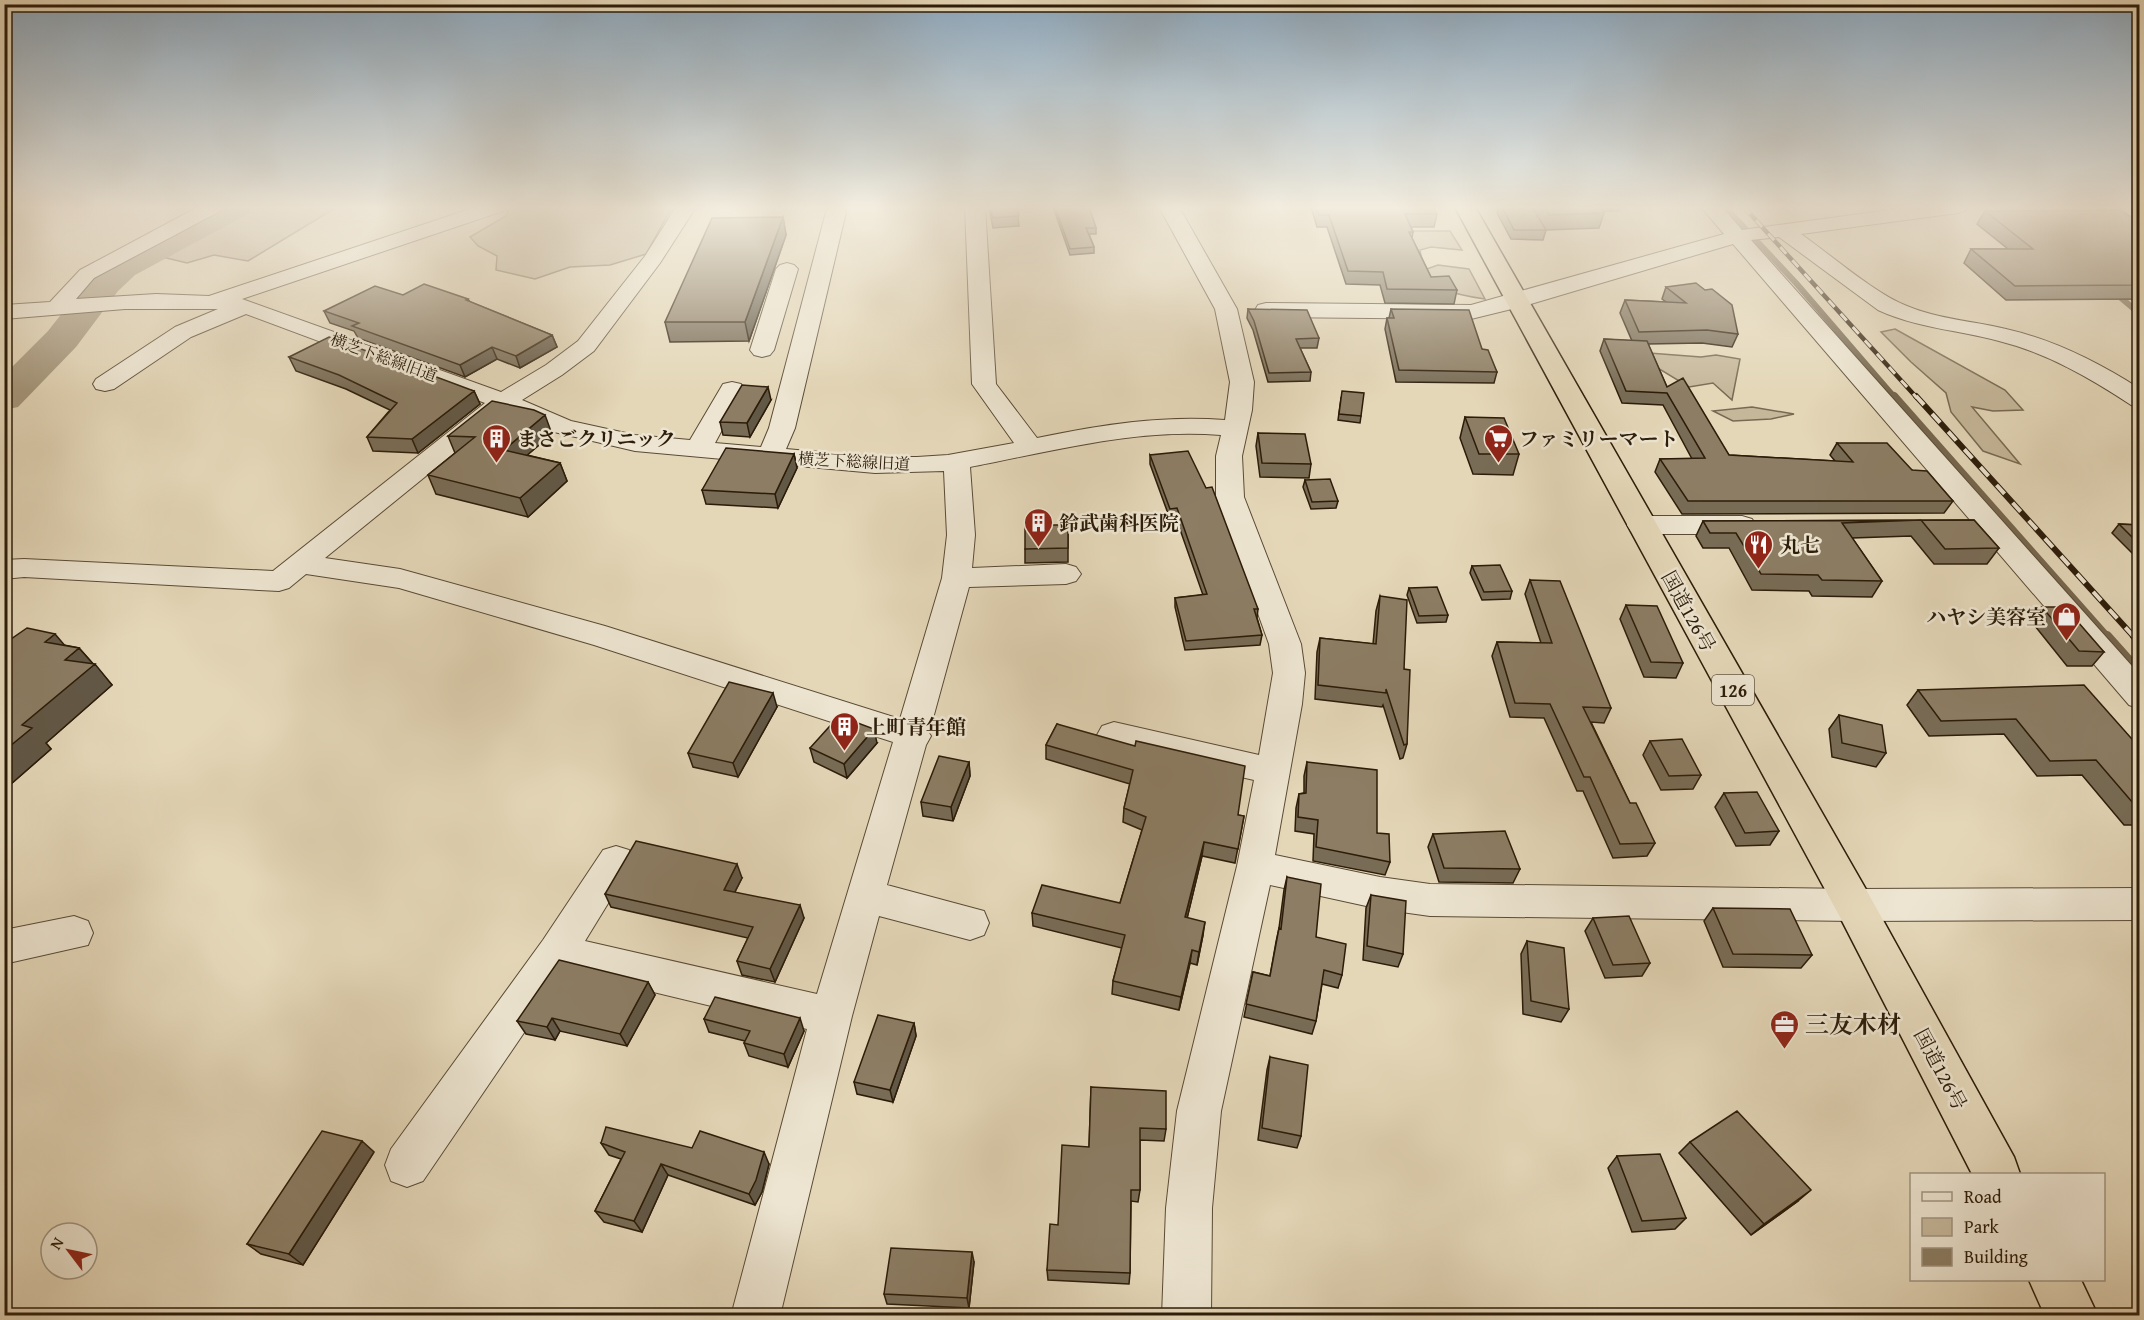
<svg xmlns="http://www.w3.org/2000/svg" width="2144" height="1320" font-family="'Gentium Book Plus','Noto Serif JP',serif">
	<rect width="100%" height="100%" fill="#e4d7b8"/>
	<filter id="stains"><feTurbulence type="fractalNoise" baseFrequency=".00333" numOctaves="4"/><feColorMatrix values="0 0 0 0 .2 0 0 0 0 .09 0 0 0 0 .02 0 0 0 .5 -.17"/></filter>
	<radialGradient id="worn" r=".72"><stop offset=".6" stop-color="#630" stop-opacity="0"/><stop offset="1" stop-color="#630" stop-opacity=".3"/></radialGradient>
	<path fill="#c5b79a" stroke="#786a52" stroke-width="1.5" d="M246,207H337L248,261L214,255L187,263L154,255Z
		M510,207H672L646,254L610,265L570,267L535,279L496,270L497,256L478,246L470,237L506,216Z
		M1412,231H1450L1462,250L1431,247L1420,250L1424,270L1438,265L1469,269L1485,299C1449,294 1432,287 1402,268Z
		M1895,329L2005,390L2023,410L1993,411L1972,407L2020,464L1983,451L1951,412L1946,393L1911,362L1881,332Z
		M1649,353L1701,357L1716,355L1740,359L1732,400L1713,383L1689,387L1656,367Z
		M1752,407L1794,414L1771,419L1733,421L1713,411Z"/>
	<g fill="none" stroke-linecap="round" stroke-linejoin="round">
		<path stroke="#75664e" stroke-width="6" d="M1725,207L1796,283L1895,398
			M2008,207L2022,217
			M2114,292L2140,314"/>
		<path stroke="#75664e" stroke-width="8" d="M1894,396L2108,638"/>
		<path stroke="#75664e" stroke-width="10" d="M2107,636L2140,673"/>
		<path fill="#a5977c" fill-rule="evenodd" d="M212,207H253L248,214L135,275L118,291L76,347L18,407L4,410V375L48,331L92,275L111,261Z"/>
		<defs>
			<path id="minor" d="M198,207H223L220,211L94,278L76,299L156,294L209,296L476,207H506L503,211L242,299L501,392L546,365L578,341L645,256L676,207H696L660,263L594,351L562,375L522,400L571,421L635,435L690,440L723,384L732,382L741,384L744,389L715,443L761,447L769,428L826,212L829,208H843L846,212L795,428L786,449L875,457H917L948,455L1014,443L972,384L965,207H985L996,384L1037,438C1100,425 1161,415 1225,420L1230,382L1215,309L1159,207H1179L1237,309L1254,382L1252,410L1242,456L1244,497L1301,644L1305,673L1302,704L1275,855L1380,877L1430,884L1854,889L2140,888V920L1854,921L1430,916L1380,909L1270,885L1221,1111L1212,1208L1211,1316H1162L1166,1208L1177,1111L1237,866L1254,780L1114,748L1102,744L1097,735L1102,726L1114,722L1259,755L1273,673L1269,644L1216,497V456L1221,435C1136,428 1054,451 970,467L975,535L972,568L1066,564L1076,567L1081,574L1076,581L1066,584L969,587L929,733L931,736L926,745L887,885L984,911L989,923L984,935L970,940L879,916L852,1016L780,1316H731L807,1029L566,971L423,1181L407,1187L391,1181L385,1165L391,1149L543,940L603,850L616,846L629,850L634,861L585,941L817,994L893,742L594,645L399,588L306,574L289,588L279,591L24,577L4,579V560L24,559L273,571L485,403L246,314L191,337L114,389L105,391L96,389L93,384L96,379L175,327L218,309H125L4,319V305L50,302L80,270ZM506,411L554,432L635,451L875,473L944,471L947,535L942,578L900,719L605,626L400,569L325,558Z
				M1701,207H1722L1742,230L1912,207H1968L1965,211L1958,213L1801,234C1831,255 1874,293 1907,306C1938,319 1973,321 2006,329C2054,340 2098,362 2140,389V407L2131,405C2090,378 2047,353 1999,341C1958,330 1917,328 1878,310L1779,237L1751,240L2140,675V709L2129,705L1733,244L1524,306L1471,319L1266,317L1258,315L1255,310L1258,305L1266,303L1471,305L1724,234Z
				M2092,207H2116L2140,223V238L2133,236Z
				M787,263L794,265L798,269L774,350L770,355L762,357L754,355L750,350L776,269L780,265Z
				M1641,516H1742L1752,519L1756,525L1752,531L1742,534H1641L1631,531L1627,525L1631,519Z
				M74,916L88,921L93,933L88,945L4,964V930Z"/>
			<path id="highway" d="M1455,207H1475L1868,893L2014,1157L2020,1174H1972L1840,917Z
				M2029,1280H2081L2098,1316H2045Z"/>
		</defs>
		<use href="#minor" stroke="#5a4b35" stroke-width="2"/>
		<use href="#highway" stroke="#2c1c09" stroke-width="3"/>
		<use href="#minor" fill="#ede5d1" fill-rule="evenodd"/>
		<use href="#highway" fill="#e4d7b8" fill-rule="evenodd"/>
		<defs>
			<path id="rail-far2" d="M1744,207L1917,398"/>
			<path id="rail-far1" d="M1916,396L2135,638"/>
			<path id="rail" d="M2134,636L2140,643"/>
		</defs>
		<use href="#rail-far2" stroke="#2c1c09" stroke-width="4.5"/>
		<use href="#rail-far1" stroke="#2c1c09" stroke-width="6"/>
		<use href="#rail" stroke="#2c1c09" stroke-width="8"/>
		<use href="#rail-far2" stroke="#ede5d1" stroke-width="3" stroke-dasharray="9" stroke-linecap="butt"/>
		<use href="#rail-far1" stroke="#ede5d1" stroke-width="4" stroke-dasharray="12" stroke-linecap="butt"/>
		<use href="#rail" stroke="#ede5d1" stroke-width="5" stroke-dasharray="15" stroke-linecap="butt"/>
	</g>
	<path fill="#786c56" stroke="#2c1c09" stroke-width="1.5" d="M989,207H1017L1019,226L993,228Z
		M1053,207H1089L1096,228V234H1089L1094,247V253L1070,255Z
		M1311,207H1433L1437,214L1434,227H1411L1413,232L1412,238L1431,277L1457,290L1454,304L1385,303L1380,285L1346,284L1327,227H1317Z
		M1499,207H1621L1619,211H1603L1604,213L1599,228L1546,230L1543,240L1511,239L1497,213Z
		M1985,211L2139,222V303L2134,299L2006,300L1964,263L1971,249H2008L1977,224Z
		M783,217L786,235L749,341L670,342L665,322Z
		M1666,287L1738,334L1732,347L1702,343L1648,344L1667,387L1729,455L1835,461L1830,455L1837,443L1912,470L1953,501L1944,513L1682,514L1655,472L1660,459H1692L1663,405L1622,403L1600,351L1604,339L1632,341L1620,313L1625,300L1666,302L1662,299Z
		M403,295L468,299L470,302L552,335L557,347L520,368L497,359L465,377L358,338L354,331L330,323L324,311Z
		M1248,309L1319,338L1317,348H1300L1311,372L1310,381L1268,382L1253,330L1247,318Z
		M1391,309L1482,349L1497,372L1494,383L1396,382L1385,329L1387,318H1389Z
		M289,357L474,391L480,404L418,453L373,451L367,437L390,410L346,389L296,371Z
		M1341,398L1361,416L1360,423L1338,420Z
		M771,400L750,437L723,435L720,422Z
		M1465,417L1519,454L1513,475L1473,474L1460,438Z
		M1258,433L1311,464L1309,478L1260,477L1256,446Z
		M552,434L527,455L560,463L567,481L528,517L436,494L428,475L455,453L448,436Z
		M794,454L797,468L778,508L706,504L702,490Z
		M1150,455L1258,609L1257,618L1262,635L1260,645L1185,650L1175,607V598L1203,595L1176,518L1170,519L1150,464Z
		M1305,480L1338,501L1336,508L1311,509L1303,487Z
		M1974,520L1999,548L1987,564H1934L1911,536L1852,538L1882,581L1872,597L1812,596L1809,591L1752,590L1729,548H1703L1696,536L1703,521Z
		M2119,524L2139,525V560L2112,533Z
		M1068,525V562L1025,563V549Z
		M1472,566L1512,591L1510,599L1482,600L1470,573Z
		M1530,580L1611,708L1604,723L1591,722L1630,803L1655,843L1647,856L1613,858L1583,791H1577L1544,718L1510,717L1492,656L1497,642L1541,643L1525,594Z
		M1409,588L1448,615L1446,622L1417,623L1407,595Z
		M1380,596L1404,669L1407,744L1403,758L1400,759L1383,705L1382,707L1315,699L1317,652L1320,638L1373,644L1376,611Z
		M1626,605L1683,663L1676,678L1644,677L1620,619Z
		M2042,607L2104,652L2092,666H2067L2031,621Z
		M4,644L64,645L79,648L112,685L46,743L51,749L11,784L4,782Z
		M1918,690L2139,747V825H2124L2082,775L2037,776L2004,734L1929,736L1907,705Z
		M777,707L738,777L693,767L688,753Z
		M1839,715L1886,753L1876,767L1832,757L1829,729Z
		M1057,724L1238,815L1244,816L1235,863L1202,856L1187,918L1203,935L1197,965L1190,963L1179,1010L1112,994L1113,981L1122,948L1033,926L1032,913L1120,903L1142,830L1123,822L1124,808L1130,784L1046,759V745Z
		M1650,741L1701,775L1693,789L1661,790L1643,755Z
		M877,743L847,778L814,762L810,748Z
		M969,762L970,776L953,821L923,816L921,802Z
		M1307,762L1377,833L1390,862L1385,875L1313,861L1314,834L1295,831L1296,808L1299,794L1304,793V776Z
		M1724,793L1779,831L1770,845L1736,846L1715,807Z
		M1433,834L1520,869L1513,883L1439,882L1428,847Z
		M1287,877L1316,937L1342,975L1338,988L1322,984L1316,1021L1312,1034L1244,1017L1253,972L1270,976L1276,942L1279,928L1284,890Z
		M742,878L735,892L804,918L775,982L742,975L737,961L748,938L611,907L605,894Z
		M1371,895L1403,954L1398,967L1363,960L1366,908Z
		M1713,908L1812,955L1801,968L1723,967L1704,921Z
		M1593,918L1650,963L1642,976L1605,978L1585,931Z
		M1527,941L1569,1009L1561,1022L1523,1014L1521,954Z
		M648,982L655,995L627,1046L560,1031L555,1040L526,1034L517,1021Z
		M704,1019L804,1031L788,1067L749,1056L744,1043L745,1041L709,1032Z
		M914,1023L916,1036L893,1102L857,1094L854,1082Z
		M1270,1057L1301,1136L1297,1148L1258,1140L1267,1070Z
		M1091,1087L1166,1129L1164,1141L1140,1140V1190L1138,1202L1131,1201L1130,1273L1129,1284L1048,1280L1047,1270L1058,1225L1089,1147Z
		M1690,1142L1798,1201L1751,1235L1679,1153Z
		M601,1143L692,1148L769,1164L762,1192L755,1205L668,1175L642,1232L604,1222L595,1211L621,1159L609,1155Z
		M374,1152L303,1265L261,1254L247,1244Z
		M1617,1156L1686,1218L1675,1229L1632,1232L1608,1168Z
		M974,1262L969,1308L887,1304L884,1294Z"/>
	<path fill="#625846" stroke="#2c1c09" stroke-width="1.5" d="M783,217L786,235L749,341L745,322Z
		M552,335L557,347L520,368L516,356Z
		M492,347L497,359L465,377L460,365Z
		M768,387L771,400L750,437L747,423Z
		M474,391L480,404L418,453L412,439Z
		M545,415L552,434L512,468L504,450Z
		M794,454L797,468L778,508L775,494Z
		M560,463L567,481L528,517L520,498Z
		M55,634L72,654L79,648L94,665L95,664L112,685L46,743L51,749L11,784L4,777V751L45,642Z
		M773,693L777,707L738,777L733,763Z
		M874,729L877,743L847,778L844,764Z
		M969,762L970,776L953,821L951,807Z
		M1204,842L1202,856L1184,931L1185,917Z
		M737,864L742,878L729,903L724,890Z
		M800,905L804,918L775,982L770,969Z
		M1205,922L1203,935L1197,965L1199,952Z
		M1192,950L1190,963L1179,1010L1181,997Z
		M648,982L655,995L627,1046L620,1034Z
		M552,1018L560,1031L555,1040L547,1027Z
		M800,1018L804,1031L788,1067L784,1054Z
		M914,1023L916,1036L893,1102L890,1090Z
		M362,1141L374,1152L303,1265L289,1254Z
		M764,1152L769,1164L762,1192L755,1205L749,1194Z
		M661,1164L668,1175L642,1232L634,1221Z
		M1811,1190L1798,1201L1751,1235L1764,1224Z
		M972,1252L974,1262L969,1308L967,1298Z"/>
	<path fill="#8c7d64" stroke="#2c1c09" stroke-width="1.5" d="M990,207H1017L1019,216L993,218Z
		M1055,207H1089L1096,228H1086L1094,247L1070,249Z
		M1317,207H1433L1437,214H1405L1413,232H1409L1431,277L1449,276L1457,290L1387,289L1383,272L1348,271L1329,215H1319Z
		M1502,207H1532L1546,230H1514Z
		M1545,207H1601L1604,213L1549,215Z
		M2120,210L2139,222V285L2015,286L1971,249H2033L1985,211Z
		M783,217L745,322H665L712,218Z
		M1696,283L1705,290L1712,289L1732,305L1738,334L1707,330L1639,332L1625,300L1686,303L1666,287Z
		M424,284L468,299L466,300L552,335L516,356L492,347L460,365L352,326L359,323L324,311L375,286L403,295Z
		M1248,309L1307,310L1319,338L1296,339L1311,372L1269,373L1254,321Z
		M1391,309L1469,310L1482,349L1488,350L1497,372L1399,370L1387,318H1394Z
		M329,337L474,391L412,439L367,437L397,403L339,375L289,357Z
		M1604,339L1647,341L1667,387L1683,378L1729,455L1853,462L1837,443H1887L1912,470L1927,471L1953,501H1688L1660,459L1705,458L1667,393L1626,391Z
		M742,385L768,387L747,423L720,422Z
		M1342,391L1364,393L1361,416L1339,414Z
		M492,401L534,410L545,415L504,450L560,463L520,498L428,475L475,437L448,436Z
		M1465,417L1504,418L1519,454H1479Z
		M1258,433L1305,434L1311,464L1262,463Z
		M726,448L794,454L775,494L702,490Z
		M1188,451L1206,488L1212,487L1258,609H1254L1262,635L1186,641L1175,598L1207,594L1177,508L1170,509L1150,455Z
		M1330,479L1338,501L1312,502L1305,480Z
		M1921,520L1842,523L1882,581L1822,580L1818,575L1761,574L1736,533H1710L1703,521L1974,520L1999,548L1945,549Z
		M2119,524L2139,525V544Z
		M1025,525H1068V548L1025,549Z
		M1500,565L1512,591L1484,592L1472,566Z
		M1530,580L1560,581L1611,708L1583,707L1630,803H1636L1655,843L1620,844L1590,777H1584L1550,704L1515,703L1497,642L1552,643Z
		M1437,587L1448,615L1419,616L1409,588Z
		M1380,596L1407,600L1404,669L1410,670L1407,744L1404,745L1386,689V693L1318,685L1320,638L1376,644Z
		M1626,605L1657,606L1683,663L1651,662Z
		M2042,607H2065L2104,652L2079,651Z
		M27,628L55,634L45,642L79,648L65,660L95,664L22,725L32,728L4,751V644Z
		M729,682L773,693L733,763L688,753Z
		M2084,685L2139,747V810L2096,760L2050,761L2016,719L1941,721L1918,690Z
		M1839,715L1882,725L1886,753L1842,743Z
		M839,716L874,729L844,764L810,748Z
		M1057,724L1135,746L1136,741L1245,766L1238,815L1244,816L1238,849L1204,842L1185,917L1205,922L1199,952L1192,950L1181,997L1113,981L1125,935L1032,913L1042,885L1120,903L1146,817L1124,808L1133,770L1046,745Z
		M1682,739L1701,775L1669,776L1650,741Z
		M939,756L969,762L951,807L921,802Z
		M1307,762L1377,770V833L1389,834L1390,862L1316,847L1318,820L1298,817L1299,794L1306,793Z
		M1757,792L1779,831L1745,833L1724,793Z
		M1505,831L1520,869L1444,868L1433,834Z
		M636,841L737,864L724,890L800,905L770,969L737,961L753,927L605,894Z
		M1287,877L1321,884L1316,937L1346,944L1342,975L1324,970L1316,1021L1246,1004L1253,972L1270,976L1279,928L1281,929Z
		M1371,895L1406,901L1403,954L1367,946Z
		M1713,908L1790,909L1812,955L1733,954Z
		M1629,916L1650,963L1613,965L1593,918Z
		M1527,941L1564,948L1569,1009L1531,1001Z
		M559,960L648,982L620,1034L552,1018L547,1027L517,1021Z
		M715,997L800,1018L784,1054L744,1043L750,1031L704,1019Z
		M878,1015L914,1023L890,1090L854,1082Z
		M1270,1057L1308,1065L1301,1136L1262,1128Z
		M1091,1087L1166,1091V1129L1140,1128V1190H1131L1130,1273L1047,1270L1050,1224L1058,1225L1062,1145L1089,1147Z
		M1737,1111L1811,1190L1764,1224L1690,1142Z
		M606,1127L692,1148L700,1131L764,1152L756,1180L749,1194L661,1164L634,1221L595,1211L625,1152L601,1143Z
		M322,1131L362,1141L289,1254L247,1244Z
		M1660,1154L1686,1218L1642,1221L1617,1156Z
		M891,1248L972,1252L967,1298L884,1294Z
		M280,1313L289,1316H279Z"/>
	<linearGradient id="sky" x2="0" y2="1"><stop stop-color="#8da8bd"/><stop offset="0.53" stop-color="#f3eddf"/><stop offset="1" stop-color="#f3eddf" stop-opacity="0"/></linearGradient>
	<rect width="2144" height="392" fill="url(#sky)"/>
	<defs>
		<symbol id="building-pin" viewBox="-11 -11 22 30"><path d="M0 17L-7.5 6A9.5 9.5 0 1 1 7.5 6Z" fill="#8f2418" stroke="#ede5d1"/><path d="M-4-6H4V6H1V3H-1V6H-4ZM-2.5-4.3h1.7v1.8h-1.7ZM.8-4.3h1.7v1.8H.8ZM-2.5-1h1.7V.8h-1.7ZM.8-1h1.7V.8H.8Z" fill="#fff"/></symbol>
		<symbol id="supermarket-pin" viewBox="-11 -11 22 30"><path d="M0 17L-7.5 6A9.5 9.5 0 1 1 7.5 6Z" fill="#8f2418" stroke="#ede5d1"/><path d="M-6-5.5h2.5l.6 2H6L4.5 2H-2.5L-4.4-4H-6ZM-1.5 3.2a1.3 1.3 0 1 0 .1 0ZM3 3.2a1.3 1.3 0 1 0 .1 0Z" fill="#fff"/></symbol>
		<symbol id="restaurant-pin" viewBox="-11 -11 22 30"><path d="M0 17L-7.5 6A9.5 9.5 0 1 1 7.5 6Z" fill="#8f2418" stroke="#ede5d1"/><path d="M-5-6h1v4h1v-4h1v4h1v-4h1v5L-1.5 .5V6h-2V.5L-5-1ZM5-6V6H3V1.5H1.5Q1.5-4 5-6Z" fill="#fff"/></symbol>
		<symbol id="shop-pin" viewBox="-11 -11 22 30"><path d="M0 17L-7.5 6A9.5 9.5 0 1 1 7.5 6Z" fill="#8f2418" stroke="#ede5d1"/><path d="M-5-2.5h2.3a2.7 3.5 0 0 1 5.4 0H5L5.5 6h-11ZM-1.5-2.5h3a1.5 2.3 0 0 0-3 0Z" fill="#fff"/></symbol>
		<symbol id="office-pin" viewBox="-11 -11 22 30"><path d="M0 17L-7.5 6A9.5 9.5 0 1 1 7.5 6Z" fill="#8f2418" stroke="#ede5d1"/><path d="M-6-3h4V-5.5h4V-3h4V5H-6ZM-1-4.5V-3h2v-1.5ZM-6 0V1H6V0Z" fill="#fff"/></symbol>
	</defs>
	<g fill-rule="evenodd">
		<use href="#building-pin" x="480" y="422" width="33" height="45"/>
		<use href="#supermarket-pin" x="1482" y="422" width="33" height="45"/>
		<use href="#building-pin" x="1022" y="506" width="33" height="45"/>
		<use href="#restaurant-pin" x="1742" y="528" width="33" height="45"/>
		<use href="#shop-pin" x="2050" y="600" width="33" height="45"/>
		<use href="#building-pin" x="828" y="710" width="33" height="45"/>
		<use href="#office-pin" x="1768" y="1008" width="33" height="45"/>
	</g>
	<g text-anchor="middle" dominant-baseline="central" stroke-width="5" stroke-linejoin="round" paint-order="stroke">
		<g font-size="16" fill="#2c1c09" stroke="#ede5d1">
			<text transform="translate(384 357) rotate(20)">横芝下総線旧道</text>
			<text transform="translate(854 461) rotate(3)">横芝下総線旧道</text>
		</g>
		<rect fill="#ede5d1" stroke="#665845" stroke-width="1.5" x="1712" y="675" width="42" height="30" rx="4.5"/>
		<g font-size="18" font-weight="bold" fill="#2c1c09">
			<text x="1733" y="690">126</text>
		</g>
		<g font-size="20" font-weight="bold" fill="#2c1c09" stroke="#ede5d1" text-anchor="start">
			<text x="517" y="438">まさごクリニック</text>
			<text x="1519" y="438">ファミリーマート</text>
			<text x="1059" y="522">鈴武歯科医院</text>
			<text x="1780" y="544">丸七</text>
			<text x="2046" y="616" text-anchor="end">ハヤシ美容室</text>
			<text x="866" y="726">上町青年館</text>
		</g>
		<g font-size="20" fill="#2c1c09" stroke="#ede5d1">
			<text transform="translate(1689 611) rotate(61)">国道126号</text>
			<text transform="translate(1941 1069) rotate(62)">国道126号</text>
		</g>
		<g font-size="24" font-weight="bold" fill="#2c1c09" stroke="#ede5d1" text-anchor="start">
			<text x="1805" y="1024">三友木材</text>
		</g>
	</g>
	<rect width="2144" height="1320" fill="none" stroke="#e4d7b8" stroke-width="24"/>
	<rect x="6" y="6" width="2132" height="1308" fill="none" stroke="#2c1c09" stroke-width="3"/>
	<rect x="12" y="12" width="2120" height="1296" fill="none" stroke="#2c1c09" stroke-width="1.5"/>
	<rect x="1910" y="1173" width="195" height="108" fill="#ede5d1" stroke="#a09581" stroke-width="1.5"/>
	<rect x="1922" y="1192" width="30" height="9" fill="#ede5d1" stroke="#a09581" stroke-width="1.5"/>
	<text x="1964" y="1203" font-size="18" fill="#2c1c09">Road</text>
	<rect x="1922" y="1218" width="30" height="18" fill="#c5b79a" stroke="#a09581" stroke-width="1.5"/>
	<text x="1964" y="1233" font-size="18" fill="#2c1c09">Park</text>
	<rect x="1922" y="1248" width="30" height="18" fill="#8c7d64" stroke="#a09581" stroke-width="1.5"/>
	<text x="1964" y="1263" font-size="18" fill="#2c1c09">Building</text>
	<g transform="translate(69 1251) rotate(302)"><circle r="28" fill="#ede5d1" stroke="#a09581" stroke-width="1.5"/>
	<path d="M0-4.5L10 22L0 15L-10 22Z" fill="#8f2418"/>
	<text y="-9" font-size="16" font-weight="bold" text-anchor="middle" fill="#2c1c09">N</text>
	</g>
	<rect width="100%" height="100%" filter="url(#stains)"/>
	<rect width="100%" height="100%" fill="url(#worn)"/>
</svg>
